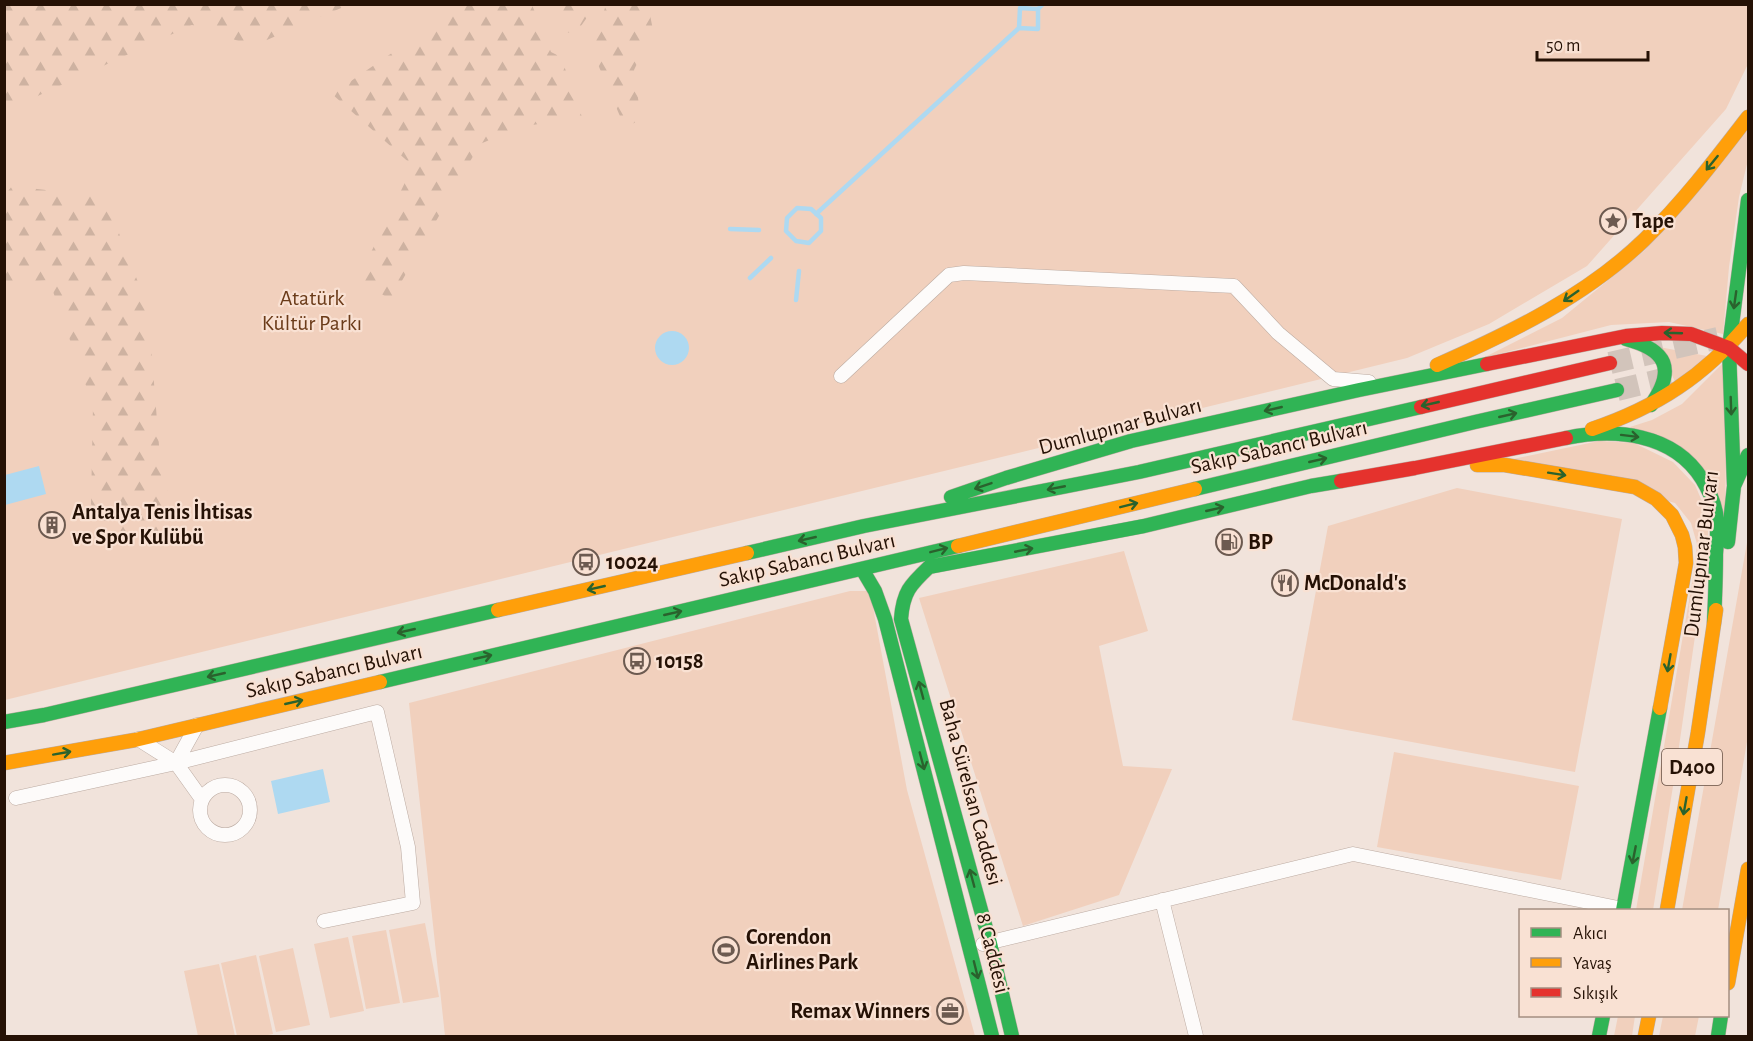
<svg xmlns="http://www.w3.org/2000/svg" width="1753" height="1041" font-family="'Alegreya Sans',sans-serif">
	<defs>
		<pattern id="forest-firs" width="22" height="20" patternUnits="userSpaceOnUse" patternTransform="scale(1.5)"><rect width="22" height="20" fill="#f1d0bd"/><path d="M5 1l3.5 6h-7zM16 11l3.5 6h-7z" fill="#ceb2a1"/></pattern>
	</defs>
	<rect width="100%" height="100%" fill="#f1e3db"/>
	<path fill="#f1d0bd" d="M1748,4V64L1726,109L1587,266L1489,324L1407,358L5,700L4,5Z
		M1748,127V160L1739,197L1729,267L1723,334L1669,322L1611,325L1483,358L1562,318L1644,251Z
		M1659,347L1707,356L1677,386Z
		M1727,359L1725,531L1711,476L1630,427L1652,420L1682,404Z
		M1599,441L1634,443L1673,462L1695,485L1708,515V547L1675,774L1653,910H1636L1694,571L1697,544L1691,523L1675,503L1513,459Z
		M1457,488L1622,519L1575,772L1292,720L1328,526Z
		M1748,537V736L1718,910H1682Z
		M1124,551L1148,631L1099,646L1123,766L1172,769L1119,895L1023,926L919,598Z
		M850,591H870L907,790L975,1036H445L409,703Z
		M1394,752L1579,786L1561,880L1377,847Z
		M425,923L439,997L403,1003L389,930Z
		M386,930L400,1003L366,1009L352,936Z
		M348,937L364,1011L330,1018L314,944Z
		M293,948L310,1025L276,1032L259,956Z
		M256,955L273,1034L263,1036H237L221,963Z
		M219,964L235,1036H198L184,971Z
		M1618,1016H1635L1632,1036H1614Z
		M1663,1016H1699L1695,1036H1659Z"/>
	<path fill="url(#forest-firs)" d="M4,5L5,4L348,5L253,46L192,25L5,111Z
		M462,5H532L551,52L561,57L582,117L520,127L480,144L391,300L358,279L413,166L332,94Z
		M558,5H591L588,16L576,33L560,32Z
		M606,5H648L653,30L634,70L641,119L625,128L591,48Z
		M12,186L105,197L148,308L162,483L188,521L110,546L91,504L93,406L49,280L5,284V195Z"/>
	<path fill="#aed9f1" d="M655 348a17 17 0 1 1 34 0a17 17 0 1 1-34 0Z
		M39,466L46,494L5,505V475Z
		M323,769L330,802L278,814L271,781Z"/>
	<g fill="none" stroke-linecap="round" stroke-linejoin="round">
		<path stroke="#aed9f1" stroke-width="4.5" d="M1019,28L1020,8L1038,9
			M797,208L811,209L821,218V231L809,243L796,241L786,231L787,218Z
			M816,214L1019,28L1038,29V9L1043,4
			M730,229L759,230
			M750,278L771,258
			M796,300L799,271"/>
		<path stroke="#d2c4bb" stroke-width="22" stroke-dasharray="22 11" stroke-linecap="butt" d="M1610,363L1718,338
			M1617,390L1680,375"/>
		<defs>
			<path id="street" d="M841,376L949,275L964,273L1234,286L1278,333L1333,379L1369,382
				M138,739L176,763L201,798
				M176,763L197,725
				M200 810a25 25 0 1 1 50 0a25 25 0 1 1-50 0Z
				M16,798L176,763L377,712L408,847L413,903L324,921
				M1162,900L1196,1036
				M983,944L1353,854L1623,909"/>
			<path id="fast" d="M1626,339C1667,350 1676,369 1651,405
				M1566,438C1615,428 1673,433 1702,479C1708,489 1714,501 1716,513C1718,526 1717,541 1716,554C1716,577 1715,600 1714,623
				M1734,486L1729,348L1748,200
				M1195,489L1475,422L1617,390
				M951,497L1006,478L1131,441L1359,390L1487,364
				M1728,542L1734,486L1748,455
				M747,553L864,526L1139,472L1421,407
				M929,567C910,585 903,592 901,619L990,943L1012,1036
				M929,567L1144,526L1311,486L1341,481
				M862,569L875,591L885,619L992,1036
				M380,682L958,546
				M4,722L44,715L498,610
				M1623,910L1660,708
				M1599,1036L1603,1016
				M1718,1036L1721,1016"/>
			<path id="slow" d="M1437,365C1510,333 1586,296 1644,240C1683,202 1715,160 1748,117
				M1592,429C1657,407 1704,376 1748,324
				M1477,465H1505L1635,487L1656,499L1672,515L1682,535L1685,547L1686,563L1660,708
				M958,546L1195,489
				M498,610L747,553
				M4,763L135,740L380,682
				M1667,910L1698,732L1716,610
				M1728,983L1748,869
				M1645,1036L1649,1016"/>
			<path id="jam" d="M1487,364L1626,336L1662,333L1691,334L1729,348L1748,364
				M1421,407L1610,363
				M1341,481L1415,468L1566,438"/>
		</defs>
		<use href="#street" stroke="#bcaba2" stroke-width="15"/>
		<use href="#fast" stroke="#bcaba2" stroke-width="15"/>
		<use href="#slow" stroke="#bcaba2" stroke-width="15"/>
		<use href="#jam" stroke="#bcaba2" stroke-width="15"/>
		<use href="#street" stroke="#fdfbfa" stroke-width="14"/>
		<use href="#fast" stroke="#30b455" stroke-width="14"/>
		<use href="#slow" stroke="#ff9f0a" stroke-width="14"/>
		<use href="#jam" stroke="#e5322d" stroke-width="14"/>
	</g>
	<defs><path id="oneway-shaft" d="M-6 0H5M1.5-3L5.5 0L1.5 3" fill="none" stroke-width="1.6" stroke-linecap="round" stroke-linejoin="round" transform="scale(1.5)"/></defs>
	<g stroke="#2a622d">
		<use href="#oneway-shaft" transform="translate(1712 163) rotate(129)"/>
		<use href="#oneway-shaft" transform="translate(1571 296) rotate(145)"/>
		<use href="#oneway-shaft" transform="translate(1735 300) rotate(98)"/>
		<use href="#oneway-shaft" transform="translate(1673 333) rotate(-178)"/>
		<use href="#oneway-shaft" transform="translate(1430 404) rotate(167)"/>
		<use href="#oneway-shaft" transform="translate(1731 406) rotate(88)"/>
		<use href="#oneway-shaft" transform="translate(1273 409) rotate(167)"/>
		<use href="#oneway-shaft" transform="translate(1508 415) rotate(-13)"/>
		<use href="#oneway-shaft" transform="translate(1630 436) rotate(7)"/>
		<use href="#oneway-shaft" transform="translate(1318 460) rotate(-13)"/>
		<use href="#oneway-shaft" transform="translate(1557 474) rotate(9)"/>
		<use href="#oneway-shaft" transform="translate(983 486) rotate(161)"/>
		<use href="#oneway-shaft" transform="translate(1056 488) rotate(169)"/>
		<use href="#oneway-shaft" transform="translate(1129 505) rotate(-14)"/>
		<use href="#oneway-shaft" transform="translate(1215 509) rotate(-13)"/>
		<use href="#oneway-shaft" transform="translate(807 539) rotate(167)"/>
		<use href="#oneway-shaft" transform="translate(939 550) rotate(-14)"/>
		<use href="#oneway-shaft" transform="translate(1024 550) rotate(-11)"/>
		<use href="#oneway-shaft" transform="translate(596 588) rotate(167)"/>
		<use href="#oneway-shaft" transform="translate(673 613) rotate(-13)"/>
		<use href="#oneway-shaft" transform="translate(406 631) rotate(167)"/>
		<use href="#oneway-shaft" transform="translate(483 657) rotate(-13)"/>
		<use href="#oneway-shaft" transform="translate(1669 663) rotate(100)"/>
		<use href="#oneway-shaft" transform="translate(216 675) rotate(167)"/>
		<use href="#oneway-shaft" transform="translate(921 690) rotate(-105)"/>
		<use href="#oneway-shaft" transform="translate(294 702) rotate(-13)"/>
		<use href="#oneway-shaft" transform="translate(62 753) rotate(-10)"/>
		<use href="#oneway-shaft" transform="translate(922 761) rotate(75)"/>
		<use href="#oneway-shaft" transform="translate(1685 806) rotate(100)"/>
		<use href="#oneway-shaft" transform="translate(1634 855) rotate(101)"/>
		<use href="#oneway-shaft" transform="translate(972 878) rotate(-105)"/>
		<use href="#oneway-shaft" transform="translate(976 970) rotate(76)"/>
	</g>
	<defs>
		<symbol id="sight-ring" viewBox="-11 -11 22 22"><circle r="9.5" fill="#f9e1d3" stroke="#6c5a50" stroke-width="1.5"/><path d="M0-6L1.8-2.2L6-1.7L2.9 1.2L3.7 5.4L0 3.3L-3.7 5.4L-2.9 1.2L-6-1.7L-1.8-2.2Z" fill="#6c5a50"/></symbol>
		<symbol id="building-ring" viewBox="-11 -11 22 22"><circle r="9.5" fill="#f9e1d3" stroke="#6c5a50" stroke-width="1.5"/><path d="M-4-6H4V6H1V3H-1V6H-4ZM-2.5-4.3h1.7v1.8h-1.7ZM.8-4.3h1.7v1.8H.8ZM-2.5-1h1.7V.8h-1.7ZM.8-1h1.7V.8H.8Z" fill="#6c5a50"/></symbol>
		<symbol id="fuel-ring" viewBox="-11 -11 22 22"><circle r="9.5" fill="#f9e1d3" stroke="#6c5a50" stroke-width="1.5"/><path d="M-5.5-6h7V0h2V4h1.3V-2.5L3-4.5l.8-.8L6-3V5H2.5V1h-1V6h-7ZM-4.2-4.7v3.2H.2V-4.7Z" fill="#6c5a50"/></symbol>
		<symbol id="bus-ring" viewBox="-11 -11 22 22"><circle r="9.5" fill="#f9e1d3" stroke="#6c5a50" stroke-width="1.5"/><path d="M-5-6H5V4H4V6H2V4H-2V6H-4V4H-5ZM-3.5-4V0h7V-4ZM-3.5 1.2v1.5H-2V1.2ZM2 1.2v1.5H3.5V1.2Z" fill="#6c5a50"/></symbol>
		<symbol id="restaurant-ring" viewBox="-11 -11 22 22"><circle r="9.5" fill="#f9e1d3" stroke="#6c5a50" stroke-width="1.5"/><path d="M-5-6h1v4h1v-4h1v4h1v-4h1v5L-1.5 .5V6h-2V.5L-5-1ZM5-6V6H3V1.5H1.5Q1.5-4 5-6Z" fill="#6c5a50"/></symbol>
		<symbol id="stadium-ring" viewBox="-11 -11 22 22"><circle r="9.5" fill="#f9e1d3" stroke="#6c5a50" stroke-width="1.5"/><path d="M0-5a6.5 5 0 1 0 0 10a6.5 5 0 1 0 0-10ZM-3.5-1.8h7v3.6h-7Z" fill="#6c5a50"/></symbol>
		<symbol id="office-ring" viewBox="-11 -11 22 22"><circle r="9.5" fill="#f9e1d3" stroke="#6c5a50" stroke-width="1.5"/><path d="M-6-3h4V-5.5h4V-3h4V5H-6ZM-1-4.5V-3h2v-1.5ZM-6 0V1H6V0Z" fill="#6c5a50"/></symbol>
	</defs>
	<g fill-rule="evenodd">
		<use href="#sight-ring" x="1598" y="206" width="30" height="30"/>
		<use href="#building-ring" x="37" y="510" width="30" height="30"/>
		<use href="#fuel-ring" x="1214" y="527" width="30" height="30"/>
		<use href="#bus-ring" x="571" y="547" width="30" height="30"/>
		<use href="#restaurant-ring" x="1270" y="568" width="30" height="30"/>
		<use href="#bus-ring" x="622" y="646" width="30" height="30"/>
		<use href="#stadium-ring" x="711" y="935" width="30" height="30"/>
		<use href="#office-ring" x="935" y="996" width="30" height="30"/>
	</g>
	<g text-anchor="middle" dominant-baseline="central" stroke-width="4.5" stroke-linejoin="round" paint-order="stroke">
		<rect fill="#f9e1d3" stroke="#654f43" stroke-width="1.5" x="1662" y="749" width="60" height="36" rx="4.5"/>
		<g font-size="21" font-weight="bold" fill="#251105">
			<text x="1692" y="767">D400</text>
		</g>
		<g font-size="22" font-weight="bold" fill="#251105" stroke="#f9e1d3" text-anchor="start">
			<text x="1632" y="221">Tape</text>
			<text x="72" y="512">Antalya Tenis İhtisas<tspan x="72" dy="25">ve Spor Kulübü</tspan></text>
			<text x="1248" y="542">BP</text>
			<text x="606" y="562">10024</text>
			<text x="1304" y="583">McDonald's</text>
			<text x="656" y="661">10158</text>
			<text x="746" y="937">Corendon<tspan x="746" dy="25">Airlines Park</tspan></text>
			<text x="930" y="1011" text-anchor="end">Remax Winners</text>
		</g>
		<g font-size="22" fill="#6b3b19" stroke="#f9e1d3">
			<text x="312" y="298">Atatürk<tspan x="312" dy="25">Kültür Parkı</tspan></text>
		</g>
		<g font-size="22" fill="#251105" stroke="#f9e1d3">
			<text transform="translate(1120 426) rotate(-15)">Dumlupınar Bulvarı</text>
			<text transform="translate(1279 447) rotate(-13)">Sakıp Sabancı Bulvarı</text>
			<text transform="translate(1701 554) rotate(-83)">Dumlupınar Bulvarı</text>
			<text transform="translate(807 560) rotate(-13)">Sakıp Sabancı Bulvarı</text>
			<text transform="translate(334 671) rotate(-13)">Sakıp Sabancı Bulvarı</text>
			<text transform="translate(971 792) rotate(75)">Baha Sürelsan Caddesi</text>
			<text transform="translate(993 953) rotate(76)">8 Caddesi</text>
		</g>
	</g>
	<rect width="1753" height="1041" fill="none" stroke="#251105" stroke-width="12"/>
	<rect x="1519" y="909" width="210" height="108" fill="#f9e1d3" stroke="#a48e81" stroke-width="1.5"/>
	<rect x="1531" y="928" width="30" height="9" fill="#30b455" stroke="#a48e81" stroke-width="1.5"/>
	<text x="1573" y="939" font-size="18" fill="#251105">Akıcı</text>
	<rect x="1531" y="958" width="30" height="9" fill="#ff9f0a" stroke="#a48e81" stroke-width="1.5"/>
	<text x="1573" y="969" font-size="18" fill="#251105">Yavaş</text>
	<rect x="1531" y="988" width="30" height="9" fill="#e5322d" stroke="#a48e81" stroke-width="1.5"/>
	<text x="1573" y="999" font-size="18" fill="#251105">Sıkışık</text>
	<path d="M1537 51v9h111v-9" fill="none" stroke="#251105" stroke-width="3"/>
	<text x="1546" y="51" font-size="18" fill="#251105" stroke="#f9e1d3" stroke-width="4.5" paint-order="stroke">50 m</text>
</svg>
